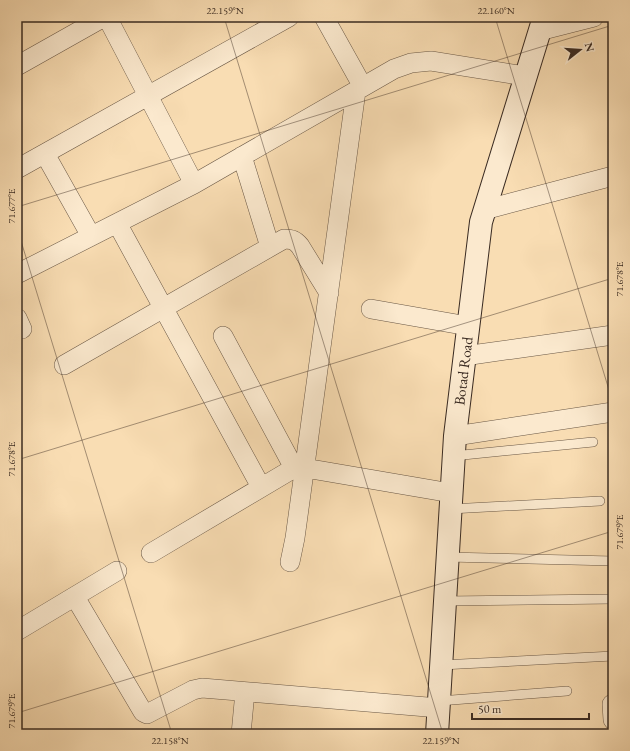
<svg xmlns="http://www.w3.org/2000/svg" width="630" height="751" font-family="'EB Garamond',serif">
	<rect width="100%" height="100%" fill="#f9ddb3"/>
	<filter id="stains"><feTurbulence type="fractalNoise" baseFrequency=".005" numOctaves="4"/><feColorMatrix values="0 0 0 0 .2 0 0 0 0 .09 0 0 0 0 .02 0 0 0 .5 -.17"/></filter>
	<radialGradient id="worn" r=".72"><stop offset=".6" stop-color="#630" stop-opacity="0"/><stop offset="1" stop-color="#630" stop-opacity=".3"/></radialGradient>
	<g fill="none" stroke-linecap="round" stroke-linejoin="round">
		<defs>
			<path id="lane" d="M453,456L593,442
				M450,509L600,501
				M447,557L613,561
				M445,601L613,599
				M441,665L613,656
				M439,701L567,691"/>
			<path id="street" d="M107,17L194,184
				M324,17L363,87
				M539,31L594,17
				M17,66L104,17
				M45,154L91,236
				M242,156L270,247
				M17,169L289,17
				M484,210L613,176
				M117,223L261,487
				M17,274L194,184L394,69L411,63L431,61L525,76
				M371,309L468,326
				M17,318L22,329
				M223,336L294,468
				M464,356L613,335
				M64,365L284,239C292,239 295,240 300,246L329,293
				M455,436L613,412
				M305,468L451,493
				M151,553L306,461
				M290,562L295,538L356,91
				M75,597L143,712L147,714L193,690L202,688L439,708
				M17,631L117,571
				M612,704L613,720
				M241,734L245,692"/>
			<path id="secondary" d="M437,734L455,436L481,222L544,17"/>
		</defs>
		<use href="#lane" stroke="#6a5846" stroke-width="10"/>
		<use href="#street" stroke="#6a5846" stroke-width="20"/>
		<use href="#secondary" stroke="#3a2b22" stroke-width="24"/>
		<use href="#lane" stroke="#fbe9ce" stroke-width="9"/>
		<use href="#street" stroke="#fbe9ce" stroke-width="19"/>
		<use href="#secondary" stroke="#fbe9ce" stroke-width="22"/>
	</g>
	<path fill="none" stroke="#3a2b22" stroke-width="1" stroke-opacity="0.45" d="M224,17L443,734M495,17L613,403M17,207L613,25M17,228L172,734M17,460L613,278M17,713L613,531"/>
	<g text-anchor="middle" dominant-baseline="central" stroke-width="4" stroke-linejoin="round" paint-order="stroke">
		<g font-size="15" fill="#3a2b22" stroke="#fbe9ce">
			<text transform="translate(463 371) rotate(-83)">Botad Road</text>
		</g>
	</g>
	<rect width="630" height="751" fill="none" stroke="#f9ddb3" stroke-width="44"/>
	<g transform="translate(580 50) rotate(73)" stroke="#fbe9ce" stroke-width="3" paint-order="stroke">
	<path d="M0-3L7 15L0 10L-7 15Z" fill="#3a2b22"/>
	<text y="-6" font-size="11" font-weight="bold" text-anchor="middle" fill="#3a2b22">N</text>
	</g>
	<path d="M472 713v6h117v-6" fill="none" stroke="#3a2b22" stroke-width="2"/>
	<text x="478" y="713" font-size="12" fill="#3a2b22" stroke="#fbe9ce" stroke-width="3" paint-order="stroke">50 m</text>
	<rect x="22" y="22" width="586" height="707" fill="none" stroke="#3a2b22" stroke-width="1.5"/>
	<g font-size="10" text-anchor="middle" fill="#3a2b22">
		<text x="225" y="14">22.159°N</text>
		<text x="496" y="14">22.160°N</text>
		<text transform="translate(11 206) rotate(-90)" y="4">71.677°E</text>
		<text transform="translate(619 279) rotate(-90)" y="4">71.678°E</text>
		<text transform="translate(11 459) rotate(-90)" y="4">71.678°E</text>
		<text transform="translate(619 532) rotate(-90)" y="4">71.679°E</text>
		<text transform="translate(11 711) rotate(-90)" y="4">71.679°E</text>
		<text x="170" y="744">22.158°N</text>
		<text x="441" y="744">22.159°N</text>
	</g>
	<rect width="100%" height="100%" filter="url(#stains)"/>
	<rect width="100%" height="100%" fill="url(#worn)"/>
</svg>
